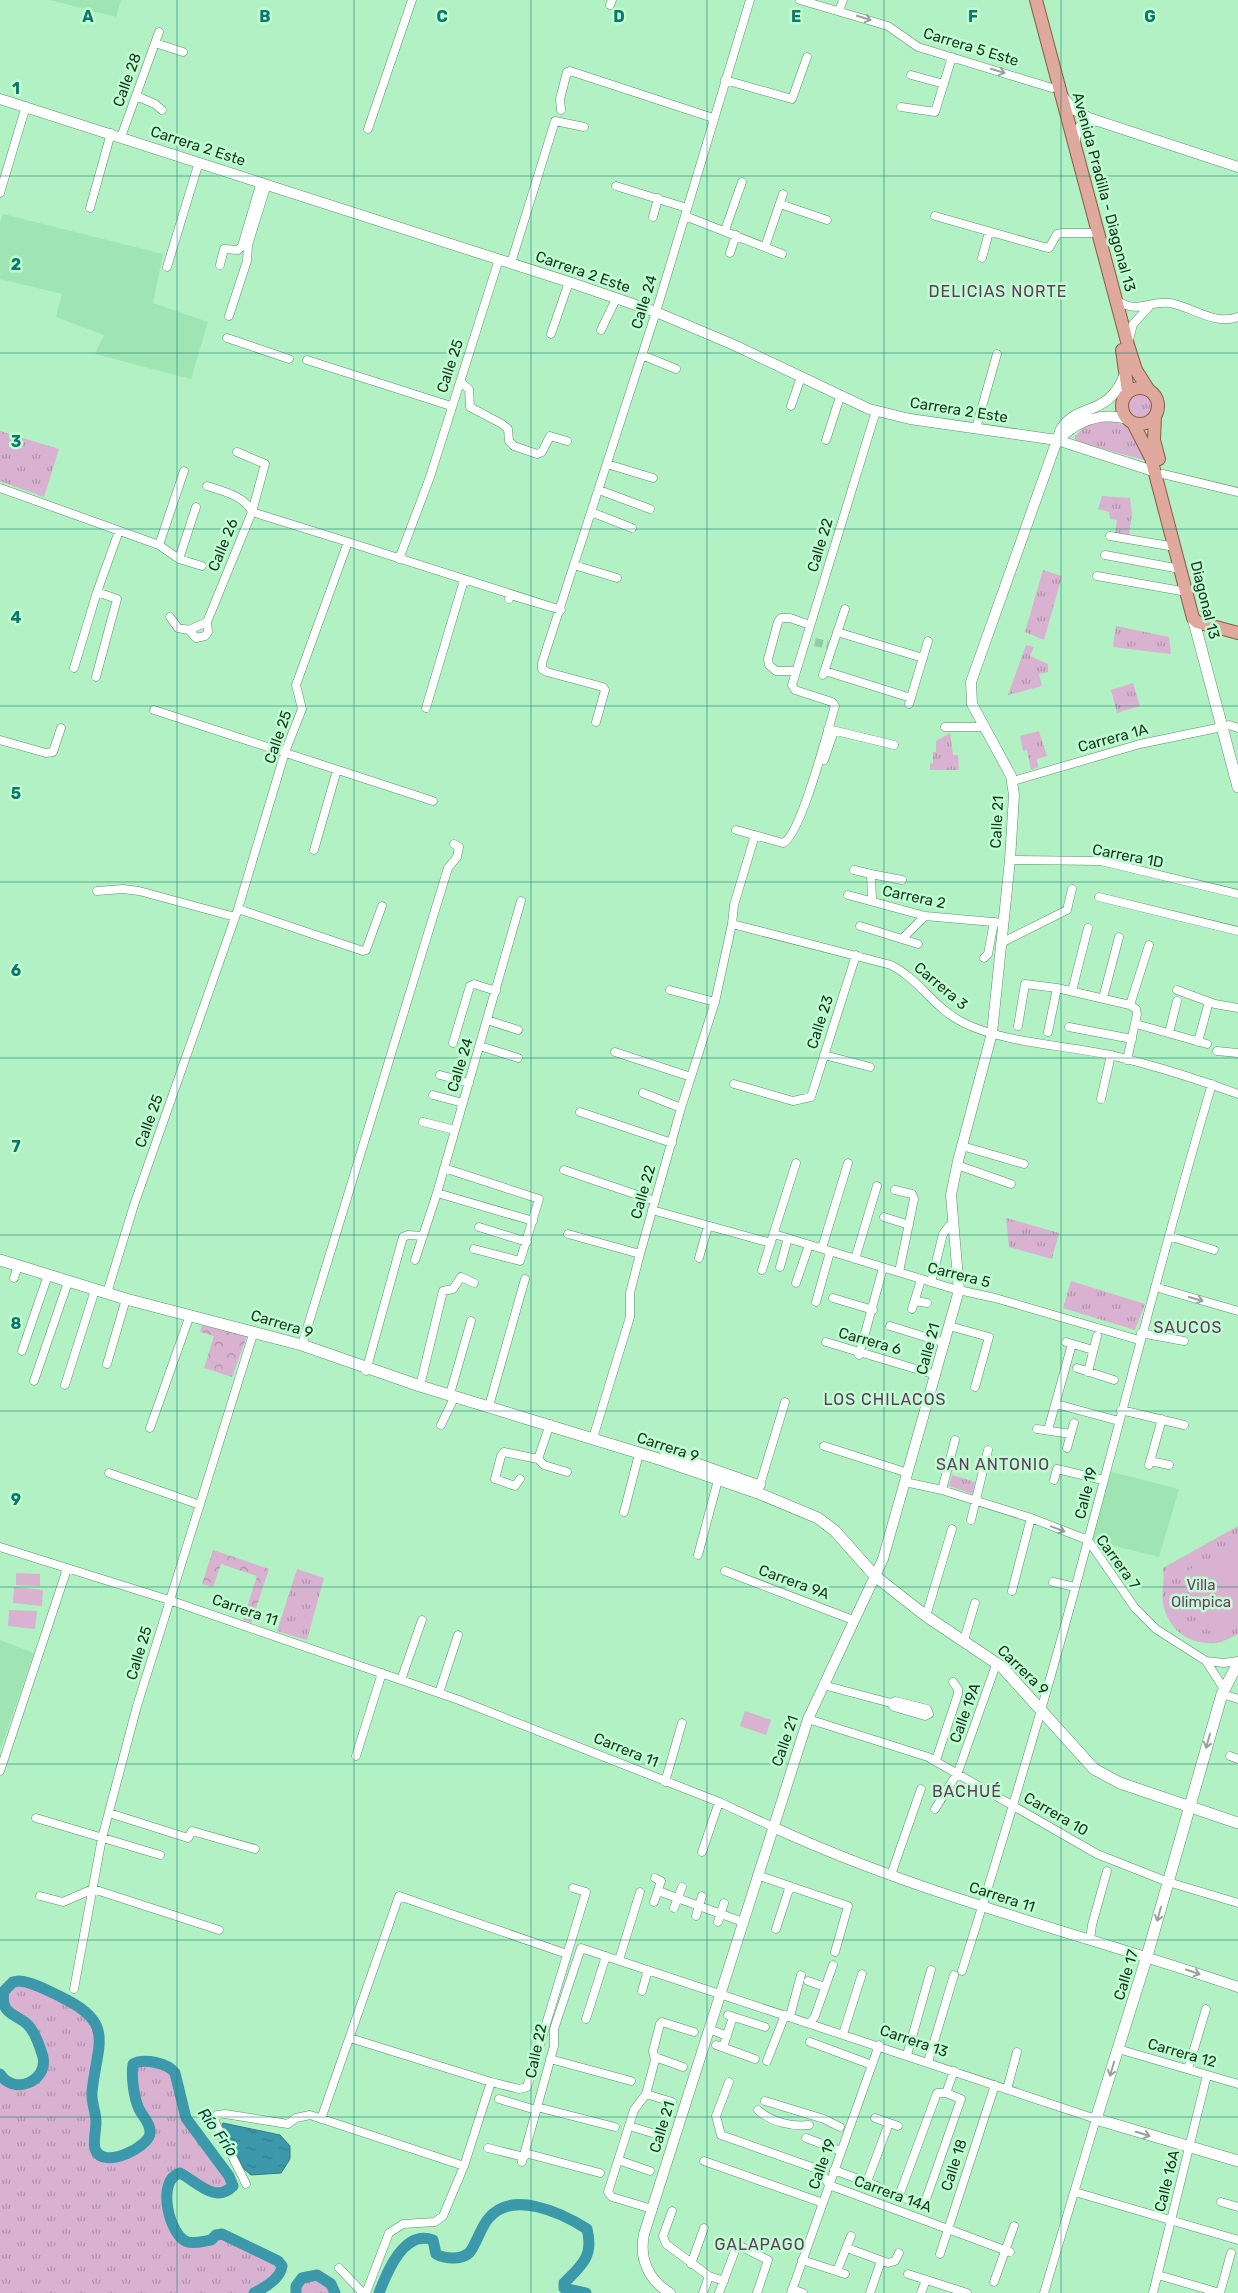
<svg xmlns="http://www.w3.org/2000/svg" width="1238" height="2293" font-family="Rubik,sans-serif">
	<defs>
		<pattern id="grass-tufts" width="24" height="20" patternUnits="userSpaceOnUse" patternTransform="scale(1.25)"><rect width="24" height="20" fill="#d8b2d0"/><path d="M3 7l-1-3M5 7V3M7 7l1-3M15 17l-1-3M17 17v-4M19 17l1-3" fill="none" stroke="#ae91a8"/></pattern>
		<pattern id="forest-crowns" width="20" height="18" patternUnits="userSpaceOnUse" patternTransform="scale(1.25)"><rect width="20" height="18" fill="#d8b2d0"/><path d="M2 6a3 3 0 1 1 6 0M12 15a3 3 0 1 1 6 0" fill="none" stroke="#ae91a8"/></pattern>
		<pattern id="water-ripples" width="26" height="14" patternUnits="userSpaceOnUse" patternTransform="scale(1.25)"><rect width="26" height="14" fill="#3c99ab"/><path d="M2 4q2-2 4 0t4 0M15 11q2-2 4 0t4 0" fill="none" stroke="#327d8b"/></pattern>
	</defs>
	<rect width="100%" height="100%" fill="#b1f1c3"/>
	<path fill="#9fe5b4" d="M50,0H121L116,17Z
		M3,214L163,254L153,303L208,322L191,379L95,354L104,335L56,317L62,294L0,279V223Z
		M1108,1471L1179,1489L1159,1557L1091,1540Z
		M0,1640L34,1653L0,1751Z"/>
	<path fill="url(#grass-tufts)" d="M1127 406a13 13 0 1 1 26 0a13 13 0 1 1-26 0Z
		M1112,420L1129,428L1146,457L1144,460L1078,442L1075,439V436L1089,423Z
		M0,431L59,449L44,497L0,481Z
		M1102,496L1130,498L1132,514L1129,536L1115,533L1117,520L1110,519L1109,512L1098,509Z
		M1043,570L1062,576L1044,640L1025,632Z
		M1116,626L1169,637L1171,654L1113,647Z
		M1026,645L1034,647L1030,656L1048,664V672L1039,674L1042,686L1008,695Z
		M1133,683L1140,706L1117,713L1111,690Z
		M1039,731L1047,756L1037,759L1038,767L1031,770L1027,750L1023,751L1020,736Z
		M950,733L953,755H958L959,770H930V764L933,763V752H936V741Z
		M1006,1218L1059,1233L1052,1259L1009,1247Z
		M1071,1281L1145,1304L1135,1330L1063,1308Z
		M952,1475L975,1482L973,1494L949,1486Z
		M1238,1526V1634C1232,1637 1223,1642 1216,1643C1189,1645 1168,1630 1163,1603C1161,1591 1165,1580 1163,1568Z
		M297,1569L324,1578L307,1640L277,1631Z
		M19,1981C37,1983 90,2007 97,2024C106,2044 90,2075 92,2096C92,2107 97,2118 96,2130C96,2135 93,2143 95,2149C103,2173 140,2146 149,2137C153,2126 143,2118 139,2108C134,2096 131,2077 133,2064C144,2058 168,2063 175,2073L186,2118L229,2176L233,2186C215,2204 197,2182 180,2173C155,2180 170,2238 188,2242C194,2244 204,2241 211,2240L216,2235L222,2234L278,2261L282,2269L265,2287L254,2293H0V2074C14,2096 48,2081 43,2057C40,2047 35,2032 28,2025C15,2013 0,2015 4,1991L13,1982Z
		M309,2275C323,2274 329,2281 335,2293H296C297,2283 300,2279 309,2275Z"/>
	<path fill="url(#forest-crowns)" d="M202,1325L247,1336L232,1377L204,1368L214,1336L200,1332Z
		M213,1550L269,1569L251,1623L243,1620L257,1576L221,1564L213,1587L202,1584Z"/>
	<path fill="#d8b2d0" d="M1238,1543V1617L1210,1632L1179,1575Z
		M16,1573L40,1574V1586L16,1585Z
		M14,1587L43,1590L42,1606L13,1603Z
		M9,1610L37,1611L35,1629L8,1626Z
		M745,1711L771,1720L766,1735L740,1726Z"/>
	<path fill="url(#water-ripples)" stroke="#327a82" d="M223,2123L280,2135L290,2146V2159L281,2173L251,2175L244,2169L221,2127Z"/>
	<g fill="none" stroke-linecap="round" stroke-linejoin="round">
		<path stroke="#3c99ab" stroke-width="11" d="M0,2074C14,2096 48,2081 43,2057C40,2047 35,2032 28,2025C15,2013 0,2015 4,1991L13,1982L19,1981C33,1982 49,1991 61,1997C116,2023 97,2043 92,2092C91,2102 96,2112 96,2122C96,2130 93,2141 95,2149C103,2171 150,2146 150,2133C151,2124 143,2117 139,2109C134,2098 131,2077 133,2064C144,2058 168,2063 175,2073L186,2118L229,2176L233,2186C215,2204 197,2182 180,2173C155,2180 170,2238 188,2242C195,2244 204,2241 211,2240L216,2235L222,2234L278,2261L282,2266C281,2278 264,2288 254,2293
			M296,2293V2286L302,2278L317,2275L331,2284L335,2293
			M379,2293C387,2272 404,2229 433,2240L436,2254C445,2259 461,2260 469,2253C475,2247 481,2227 488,2219C511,2189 562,2213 587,2229C594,2256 582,2265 564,2283V2288L586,2293"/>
		<path stroke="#93cba3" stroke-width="8" stroke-dasharray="8 4" stroke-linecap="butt" d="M815,642L828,645"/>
		<defs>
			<path id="minor" d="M800,0L888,26L918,47L1052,88
				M610,5L612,0
				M839,11L843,0
				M155,43L183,52
				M911,75L944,84
				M725,80L792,99L807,57
				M136,96L155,104L162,110
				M901,107L935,112L952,57
				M561,110L560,99L567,72L570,71L713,118
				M368,129L412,0
				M121,137L159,32
				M616,186L687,208
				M0,193L26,106
				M780,204L827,220
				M90,208L111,133
				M685,216L782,254
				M935,216L1044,247L1049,248L1057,234L1062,233H1091
				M653,217L658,198
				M725,230L742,182
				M765,247L783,194
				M730,253L736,235
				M982,258L989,232
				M511,263L555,121L584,127
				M220,265L224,249L238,250L242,246L261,182
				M167,267L199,162
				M1116,300C1138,315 1148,300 1170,303C1192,307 1216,326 1238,317
				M229,316L247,261L248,245L267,184
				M601,330L616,299
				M551,334L569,282
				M227,338L289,359
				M1129,340L1133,324L1148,308
				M642,355L676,369
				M307,360L451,406
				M460,382L469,389L470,407L502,424L508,429L509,441L514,446L537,454L542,452L550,436L567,441
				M791,406L801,377
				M976,428L997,354
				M826,440L840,397
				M607,464L653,478
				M1163,474L1238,492
				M207,486C222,491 245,496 252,512L348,542
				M0,488L159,545L179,559L202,566
				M599,490L650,509
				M591,512L632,528
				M1110,536L1175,547
				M159,545L184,471
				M1105,555L1180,569
				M179,559L196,507
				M399,559L430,477L499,259
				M574,565L617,578
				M1097,576L1187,592
				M170,617L178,628L189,630L207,622L252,512L265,464L237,452
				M189,630L196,638L205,636L208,632L207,622
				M837,632L923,658
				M74,668L97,592L119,531
				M796,671H776L769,665L768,659L778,622L781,618H790L810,625
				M825,671L911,698
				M823,675L845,609
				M96,677L117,599L97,592
				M909,704L928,641
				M426,708L464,580
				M154,710L433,801
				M596,722L605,690L603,687L547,672L542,669V663L656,312L750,0
				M1229,725L1238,728
				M945,727H984
				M828,729L894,745
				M0,740L46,753L53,752L61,728
				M822,759L824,760L834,731
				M1013,781L1140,744L1222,727
				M736,830L783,843C801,836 828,729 835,706L832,702L795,690L792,685L876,411
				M314,850L337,770
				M1010,860L1101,861L1238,894
				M854,870L871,874L872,901
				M871,874L902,880
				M97,891L123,889L139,891L235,917
				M848,895L925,916L1004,923
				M1099,897L1238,931
				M238,909L363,951L366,950L382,906
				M732,924L891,965C919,979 934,1008 962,1022C1002,1043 1065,1045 1110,1055C1153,1065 1197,1079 1238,1094
				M860,926L918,944
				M902,939L925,916
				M1001,943L1067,910L1072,889
				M984,958L988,954L994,922
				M670,990L715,1002
				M1177,990L1215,1004L1238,1008
				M1072,991L1088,928
				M1103,998L1119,937
				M1130,1005L1149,945
				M487,1020L518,1030
				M1136,1024L1207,1044
				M1018,1026L1025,984L1057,988L1130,1005L1136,1009L1137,1014L1127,1060
				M1069,1027L1132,1039
				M1048,1032L1057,988
				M1169,1033L1177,1001
				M1198,1042L1208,1005
				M453,1043L470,986L474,984L496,991
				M480,1046L518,1058
				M1217,1051L1238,1053
				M615,1052L691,1077
				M824,1055L870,1067
				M440,1075L469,1083
				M734,1084L793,1101L811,1097L856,955
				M643,1093L681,1108
				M433,1095L463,1103
				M1101,1099L1111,1055
				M580,1112L672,1143
				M423,1122L455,1130
				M962,1146L1024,1164
				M957,1165L1011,1184
				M444,1168L539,1199L520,1261L474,1249
				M564,1170L655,1201
				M895,1190L912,1194L914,1199L899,1272
				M437,1193L533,1221
				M652,1210L771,1243
				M884,1217L909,1225
				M479,1227L527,1242
				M568,1234L640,1254
				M774,1234L954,1289L995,1298L1139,1340
				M1169,1236L1214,1250
				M822,1248L848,1163
				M699,1258L708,1226
				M855,1259L877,1186
				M415,1260L437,1193L521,901
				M780,1267L788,1238
				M762,1270L796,1163
				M14,1278L18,1266
				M931,1282L943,1234L949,1226H953
				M796,1283L809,1245
				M1155,1287L1238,1311
				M107,1293L134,1205L238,909L285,752L302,709L296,685L348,542L561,610L510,595L509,599
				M833,1298L873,1310
				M915,1301L927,1303
				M816,1302L830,1252
				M912,1309L921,1280
				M890,1326L945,1343
				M949,1326L989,1337L975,1387
				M1141,1333L1184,1341
				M826,1342L936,1375
				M1066,1342L1093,1350
				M302,1345L448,868L457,857L459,847L454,844
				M22,1351L48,1275
				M859,1355L883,1268
				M107,1364L126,1299
				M1077,1368L1114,1380
				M366,1371L403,1237L408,1235L423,1236
				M1088,1372L1097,1336
				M34,1381L68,1282
				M65,1385L95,1290
				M420,1386L443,1291L453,1289L461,1277L474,1283
				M450,1394L471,1321
				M1056,1404L1119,1421
				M489,1406L525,1279
				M1121,1410L1184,1425
				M441,1425L455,1396
				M150,1428L190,1315
				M1037,1429L1071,1434
				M1048,1430L1072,1344
				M593,1438L630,1317V1293L640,1254L681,1108L715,1002L732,924L734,905L755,835
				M824,1446L908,1473
				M1067,1448L1074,1423
				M538,1459L550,1424
				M662,1460L665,1451L761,1485
				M1150,1461L1169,1465
				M1149,1465L1162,1419
				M109,1473L200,1505
				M520,1479L515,1486L495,1479L501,1456L504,1452L538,1459L544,1465L567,1472
				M1054,1480L1057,1469L1103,1480
				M905,1482L942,1490L1031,1518L1088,1540L1135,1608L1156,1629L1206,1661L1224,1689
				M759,1488L785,1402
				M942,1490L955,1440
				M624,1512L639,1454
				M971,1520L988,1450
				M0,1547L169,1600L459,1700L719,1802L773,1827
				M698,1555L718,1480
				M725,1571L853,1620
				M1053,1582L1075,1587
				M1012,1591L1031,1518
				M926,1616L952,1529
				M964,1640L975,1603
				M1206,1661L1224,1663L1238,1661
				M401,1680L422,1620
				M823,1685L891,1703L895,1701L927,1709L929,1714L925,1716L894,1707L891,1703
				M439,1693L458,1635
				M1222,1694L1238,1699
				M808,1719L928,1757L1097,1854L1168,1882L1238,1903
				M356,1756L382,1673
				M1230,1756L1238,1759
				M936,1760L958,1694V1689L953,1682
				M0,1771L67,1569
				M665,1782L682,1723
				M935,1809L958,1772L997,1662
				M109,1813L188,1838L192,1831L255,1849
				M36,1818L160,1855
				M702,1852L719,1802
				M757,1875L848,1906L835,1952
				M891,1875L921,1789
				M658,1891L743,1922
				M40,1896L63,1902L93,1889L219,1930
				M654,1902L661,1881L655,1878
				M674,1908L682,1887
				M696,1916L702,1896
				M718,1922L724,1903
				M776,1929L790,1886
				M1090,1940L1092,1925L1107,1871
				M619,1960L640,1892
				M962,1971C1007,1828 1050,1685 1088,1540C1129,1388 1167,1235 1212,1084
				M808,1981L825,1987
				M74,1989L102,1838L137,1706L254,1331
				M642,1991L648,1970
				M728,2015L765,2027
				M790,2016L801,1975
				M586,2019L606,1956
				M810,2023L815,2016L833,1965
				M709,2029L727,2036
				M843,2034L862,1974
				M350,2038L491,2082
				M810,2042L872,2065
				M716,2045L755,2059
				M723,2047L733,2017
				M1118,2049L1238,2084
				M907,2055L931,1970
				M655,2057L683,2067
				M550,2059L631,2081
				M767,2061L785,2015
				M928,2062L954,1975
				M1188,2069L1206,2009
				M729,2082L716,2116L721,2135L820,2170L829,2185L1010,2252
				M1007,2089L1017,2052
				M946,2093L954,2071
				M646,2094L672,2102
				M499,2099L536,2110
				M765,2101L824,2119L840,2127
				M537,2107L615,2127
				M758,2110C771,2122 792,2127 809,2125
				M875,2118L898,2126
				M321,2119L399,1896L567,1954
				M629,2126L659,2135
				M806,2138L841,2151
				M488,2148L524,2157
				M525,2153L600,2173
				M618,2160L650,2171
				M704,2161L823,2203
				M522,2162L554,2046V2029L581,1948L1096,2119L1044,2293
				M834,2170L877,2186
				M867,2182L889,2123
				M246,2184L216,2124L214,2118L217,2115L225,2114L288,2124L296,2118L310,2115L464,2166
				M1075,2192L1238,2240
				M889,2193L927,2206
				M899,2196L937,2093H946L961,2099L924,2205
				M1221,2202L1238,2207
				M652,2209L612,2197L608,2192L634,2110L646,2094L655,2060L653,2051L660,2024L662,2022L694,2032
				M672,2211L663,2236L666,2244L709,2276L724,2281
				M847,2248L888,2263L895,2261L899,2253
				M940,2254L995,2085
				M802,2260L845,2274
				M691,2264L704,2228
				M339,2268L363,2293
				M837,2271L851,2236
				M908,2274L967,2293
				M1158,2275L1220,2293L1231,2253
				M994,2282L1014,2226
				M792,2289L803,2293
				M366,2293L389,2233L403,2224L435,2222L443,2216L464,2166L491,2082L519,2089L527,2087L586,1892L573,1888
				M703,2293L709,2276
				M719,2293L736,2248L740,2246L768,2260L757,2293
				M791,2293L879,2045
				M870,2293L881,2261
				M921,2293L926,2280
				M1153,2293L1207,2075"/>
			<path id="tertiary" d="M1063,97L1073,109L1089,118L1238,167
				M0,99L569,282L656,312L734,345L869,409L910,419L1057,440L1153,471
				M1075,143C1075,130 1083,120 1096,121
				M1058,440C1077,421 1101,412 1127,419
				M773,1827C922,1896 1083,1934 1238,1987
				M670,2293C648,2280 639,2258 644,2234L808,1719L883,1559L959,1290L951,1195L958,1161L992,1033L1010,860L1014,795L1011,776L972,704L971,682L1061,429C1078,402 1108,418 1125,374"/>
			<path id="secondary" d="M1193,618L1238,787
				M0,1260L126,1299L302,1345L420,1386L662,1460L758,1493L818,1518L835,1531L875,1576L926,1616L1002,1667L1094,1769L1120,1783L1238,1823
				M1238,1663L1222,1694L1147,1956L1096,2119L1238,2161"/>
			<path id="primary" d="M1036,0L1128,345L1136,370L1148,389
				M1122,350L1128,392
				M1122 406a18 18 0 1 1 36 0a18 18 0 1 1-36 0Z
				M1155,417L1154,440L1159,459
				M1133,423L1151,458L1193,618L1197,622L1238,633"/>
		</defs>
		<use href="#minor" stroke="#57946a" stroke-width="9"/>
		<use href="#tertiary" stroke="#57946a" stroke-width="11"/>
		<use href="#secondary" stroke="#57946a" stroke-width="12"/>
		<use href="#primary" stroke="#8b5a47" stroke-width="14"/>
		<use href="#minor" stroke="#fff" stroke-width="8"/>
		<use href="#tertiary" stroke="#fff" stroke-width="10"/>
		<use href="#secondary" stroke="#fff" stroke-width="11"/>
		<use href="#primary" stroke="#dfa99d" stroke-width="12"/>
	</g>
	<defs><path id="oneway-shaft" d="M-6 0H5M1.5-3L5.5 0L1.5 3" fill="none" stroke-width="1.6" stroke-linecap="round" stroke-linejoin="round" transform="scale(1.25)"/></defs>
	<g stroke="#98a39b">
		<use href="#oneway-shaft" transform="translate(864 18) rotate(17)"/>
		<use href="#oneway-shaft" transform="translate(998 71) rotate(17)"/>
		<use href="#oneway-shaft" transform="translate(1196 1299) rotate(16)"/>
		<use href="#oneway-shaft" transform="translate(1058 1529) rotate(21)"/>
		<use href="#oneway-shaft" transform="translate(1208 1741) rotate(106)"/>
		<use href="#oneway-shaft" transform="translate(1159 1914) rotate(106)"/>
		<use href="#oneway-shaft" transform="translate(1193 1972) rotate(19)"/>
		<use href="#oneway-shaft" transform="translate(1112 2069) rotate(107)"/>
		<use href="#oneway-shaft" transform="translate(1143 2134) rotate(17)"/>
	</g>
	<path fill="none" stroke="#0f766e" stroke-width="1" stroke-opacity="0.55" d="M177,0V2293M354,0V2293M531,0V2293M707,0V2293M884,0V2293M1061,0V2293M0,176H1238M0,353H1238M0,529H1238M0,706H1238M0,882H1238M0,1058H1238M0,1235H1238M0,1411H1238M0,1587H1238M0,1764H1238M0,1940H1238M0,2117H1238"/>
	<g text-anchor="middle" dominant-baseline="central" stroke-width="5" stroke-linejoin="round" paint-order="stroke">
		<g font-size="15" fill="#193321" stroke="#befed0">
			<text transform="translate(971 47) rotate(17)">Carrera 5 Este</text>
			<text transform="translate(127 80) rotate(-70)">Calle 28</text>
			<text transform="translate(198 146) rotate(18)">Carrera 2 Este</text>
			<text transform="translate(1104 192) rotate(75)">Avenida Pradilla - Diagonal 13</text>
			<text transform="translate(583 272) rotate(19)">Carrera 2 Este</text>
			<text transform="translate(644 302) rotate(-73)">Calle 24</text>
			<text transform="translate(450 366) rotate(-72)">Calle 25</text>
			<text transform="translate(959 410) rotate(9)">Carrera 2 Este</text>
			<text transform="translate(223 545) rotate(-68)">Calle 26</text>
			<text transform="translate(820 545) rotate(-73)">Calle 22</text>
			<text transform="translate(1205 600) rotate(76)">Diagonal 13</text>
			<text transform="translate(278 737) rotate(-71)">Calle 25</text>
			<text transform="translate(1113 738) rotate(-15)">Carrera 1A</text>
			<text transform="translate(997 822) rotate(-87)">Calle 21</text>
			<text transform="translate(1128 856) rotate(11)">Carrera 1D</text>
			<text transform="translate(914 897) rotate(12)">Carrera 2</text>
			<text transform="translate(941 986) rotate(40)">Carrera 3</text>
			<text transform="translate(820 1022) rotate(-72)">Calle 23</text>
			<text transform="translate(460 1065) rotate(-73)">Calle 24</text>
			<text transform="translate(149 1121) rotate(-70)">Calle 25</text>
			<text transform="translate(643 1192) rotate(-74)">Calle 22</text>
			<text transform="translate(959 1275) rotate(14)">Carrera 5</text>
			<text transform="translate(282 1324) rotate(17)">Carrera 9</text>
			<text transform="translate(870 1341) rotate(16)">Carrera 6</text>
			<text transform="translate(928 1349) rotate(-75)">Calle 21</text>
			<text transform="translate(668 1447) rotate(18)">Carrera 9</text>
			<text transform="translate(1086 1493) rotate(-76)">Calle 19</text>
			<text transform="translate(1118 1562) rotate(54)">Carrera 7</text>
			<text transform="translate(794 1582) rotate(20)">Carrera 9A</text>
			<text transform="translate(245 1610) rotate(19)">Carrera 11</text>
			<text transform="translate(139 1653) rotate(-73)">Calle 25</text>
			<text transform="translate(1023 1670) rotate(44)">Carrera 9</text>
			<text transform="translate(965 1713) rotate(-70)">Calle 19A</text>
			<text transform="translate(785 1741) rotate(-71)">Calle 21</text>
			<text transform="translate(626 1750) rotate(22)">Carrera 11</text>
			<text transform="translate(1056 1814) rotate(30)">Carrera 10</text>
			<text transform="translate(1002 1897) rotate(18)">Carrera 11</text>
			<text transform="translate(1126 1975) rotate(-73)">Calle 17</text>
			<text transform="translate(914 2041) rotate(19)">Carrera 13</text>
			<text transform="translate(536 2051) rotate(-78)">Calle 22</text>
			<text transform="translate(1182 2053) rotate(16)">Carrera 12</text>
			<text transform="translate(662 2127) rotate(-73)">Calle 21</text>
			<text transform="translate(822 2164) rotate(-70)">Calle 19</text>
			<text transform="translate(954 2165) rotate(-72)">Calle 18</text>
			<text transform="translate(1167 2181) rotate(-76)">Calle 16A</text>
			<text transform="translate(893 2194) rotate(20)">Carrera 14A</text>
		</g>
		<g font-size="15" fill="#77346e" stroke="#befed0">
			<text x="1201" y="1585">Villa<tspan x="1201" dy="17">Olimpica</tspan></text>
		</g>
		<g font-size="16" letter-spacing="1" fill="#6b3563" stroke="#befed0">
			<text x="998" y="291">DELICIAS NORTE</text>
			<text x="1188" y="1327">SAUCOS</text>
			<text x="885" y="1399">LOS CHILACOS</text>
			<text x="993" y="1464">SAN ANTONIO</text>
			<text x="967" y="1791">BACHUÉ</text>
			<text x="760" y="2244">GALAPAGO</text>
		</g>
		<g font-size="16" font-style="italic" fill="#0f3a43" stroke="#befed0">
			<text transform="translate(218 2132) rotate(54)">Río Frío</text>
		</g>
	</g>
	<g font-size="16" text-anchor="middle" font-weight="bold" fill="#0f766e" stroke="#befed0" stroke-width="5" stroke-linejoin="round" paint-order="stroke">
		<text x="88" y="22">A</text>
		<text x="265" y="22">B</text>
		<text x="442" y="22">C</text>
		<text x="619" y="22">D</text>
		<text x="796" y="22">E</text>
		<text x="973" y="22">F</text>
		<text x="1150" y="22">G</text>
		<text x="16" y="94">1</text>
		<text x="16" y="270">2</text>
		<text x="16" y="447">3</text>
		<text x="16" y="623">4</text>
		<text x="16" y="799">5</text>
		<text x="16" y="976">6</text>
		<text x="16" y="1152">7</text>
		<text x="16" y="1329">8</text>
		<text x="16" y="1505">9</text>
	</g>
</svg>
